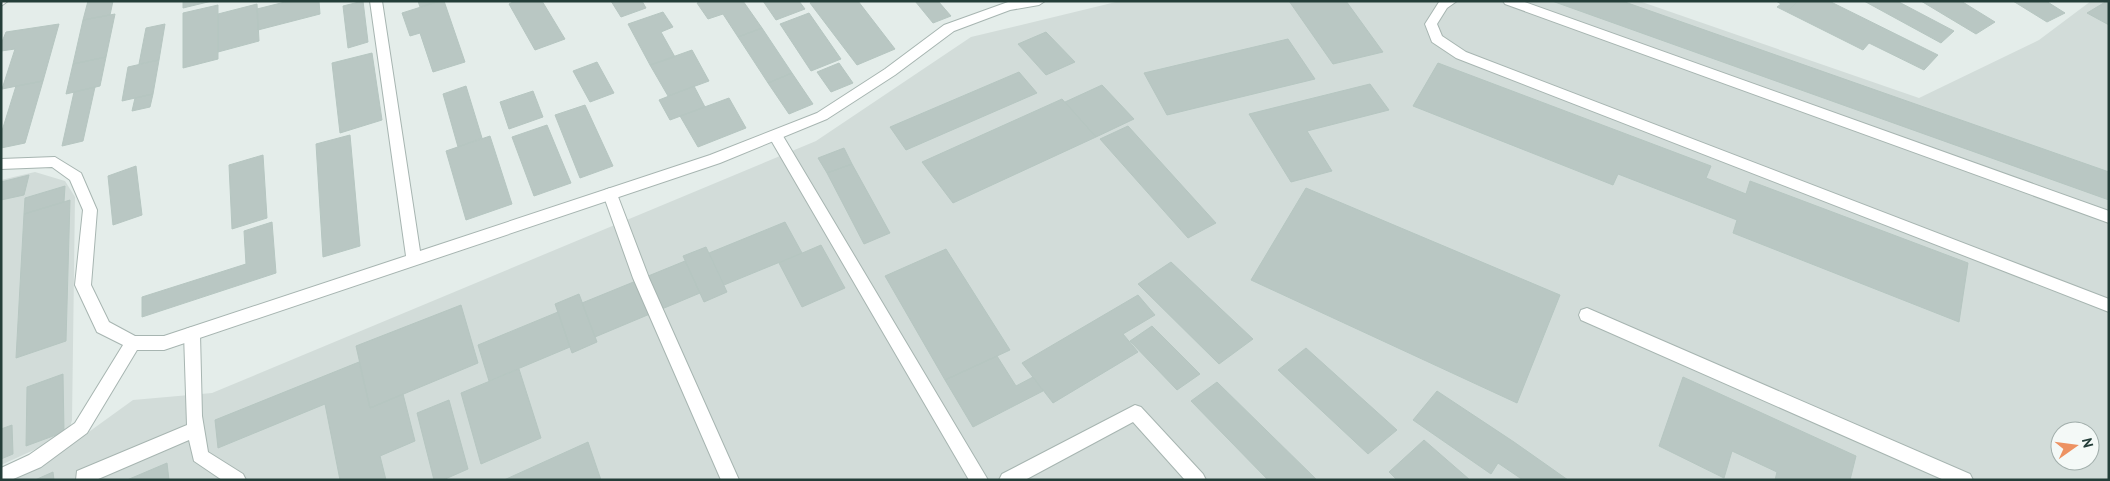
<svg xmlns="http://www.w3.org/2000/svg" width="2110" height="481" font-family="'PT Sans',sans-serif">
	<rect width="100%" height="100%" fill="#e4edea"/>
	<path fill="#d2dcd9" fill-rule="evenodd" d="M1120,1H1639L1919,98L2039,40L2091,1H2109V480H14L43,465L133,400L212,393L816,141L971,37ZM2060,431H2090V461H2060Z
		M35,172L65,181L75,197L72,420L69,431L58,439L1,465V180Z"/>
	<path fill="#b9c7c3" stroke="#b6c6c1" d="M88,1H113L110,15L83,20Z
		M183,1H212L183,8Z
		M289,1H319L320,14L258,30L257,9Z
		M363,1L368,42L348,48L343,6Z
		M418,1H440L420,7Z
		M440,1H444L465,62L433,72L420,33L410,36L402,13Z
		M515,1H542L565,39L535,50L509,4Z
		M611,1H642L646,8L621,17Z
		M702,1H743L762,28L738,37L723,14L708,19L697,3Z
		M763,1H799L805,9L776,20Z
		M814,1H858L895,49L857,65L810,3Z
		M915,1H938L951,16L933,23Z
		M1289,1H1346L1383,52L1333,64Z
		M1552,1H1622L2109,172V200Z
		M1776,1H1798L1787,12L1777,7L1781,4Z
		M1798,1H1829L1938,55L1924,70L1869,43L1863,50L1787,12Z
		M1864,1H1897L1954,31L1941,43Z
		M1921,1H1961L1995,22L1976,34Z
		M2013,1H2046L2065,13L2047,22Z
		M2109,1V25L2087,13L2107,1Z
		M257,4L259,41L218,52V14Z
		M218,5V59L183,68V13Z
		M663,12L673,27L661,32L675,57L650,65L628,24Z
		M809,13L841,59L811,71L780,24Z
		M115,14L106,57L73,64L83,20Z
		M59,24L43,81L2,89L15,49L1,51V44L6,32Z
		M165,24L159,60L139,64L146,28Z
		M762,28L792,73L768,83L738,37Z
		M1046,32L1075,62L1046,75L1018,44Z
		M1288,39L1315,79L1167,115L1144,73Z
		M692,50L709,81L668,96L650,65Z
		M372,53L382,120L340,133L332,63Z
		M106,57L100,86L66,94L73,64Z
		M159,60L153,94L122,101L128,67Z
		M597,62L614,93L590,102L573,71Z
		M839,63L853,83L831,92L817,72Z
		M1438,63L1711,166L1706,178L1746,194L1750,181L1968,263L1959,322L1733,233L1737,220L1618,174L1613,185L1413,106Z
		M1019,72L1037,93L906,150L890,127Z
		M792,73L813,104L789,114L768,83Z
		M43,81L25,143L1,148V134L16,86Z
		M1370,84L1389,110L1307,131L1332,171L1291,182L1249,114Z
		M1102,85L1134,119L1096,137L1065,102Z
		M466,86L482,138L458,147L443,94Z
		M694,86L705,107L670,120L659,100Z
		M95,87L83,141L62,146L74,92Z
		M533,91L543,117L509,129L500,102Z
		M153,94L150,107L132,111L135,98Z
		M729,98L746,128L698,147L680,116Z
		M1062,99L1096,137L953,203L922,162Z
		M585,105L613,166L580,178L555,115Z
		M547,125L571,183L534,196L512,137Z
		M1128,126L1216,223L1188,238L1100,139Z
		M350,135L360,246L323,257L316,144Z
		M490,136L512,204L466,220L446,151Z
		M844,148L852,164L827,173L818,158Z
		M263,155L267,218L232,229L229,165Z
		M852,164L890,233L864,244L827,173Z
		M136,166L142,215L113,225L108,176Z
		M29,175L24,195L1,200V182Z
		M65,186L64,202L24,214L25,198Z
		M1306,188L1560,295L1517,403L1251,280Z
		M70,200L66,341L16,358L24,214Z
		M272,222L276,273L142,317V297L246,264L244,231Z
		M785,222L802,253L724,285L709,253Z
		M821,245L845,288L802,307L779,263Z
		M706,247L727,292L704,302L683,256Z
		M946,249L1010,350L945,380L885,276Z
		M685,261L700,293L595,337L582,303Z
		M1171,262L1253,339L1219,364L1138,284Z
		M579,294L597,342L572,353L555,304Z
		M1138,295L1155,315L1123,334L1138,352L1053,403L1022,363Z
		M461,305L478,363L370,408L356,346Z
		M558,312L570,347L489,381L478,345Z
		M1152,326L1200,374L1177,390L1130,341Z
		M1306,348L1397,430L1368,454L1278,370Z
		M997,356L1016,386L1033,377L1043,391L973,427L945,380Z
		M359,362L370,408L403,394L415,441L380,456L386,480H340L325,404L218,448L215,420Z
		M519,369L541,438L481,464L461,393Z
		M63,374L64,432L26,446L27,387Z
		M1683,377L1856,456L1850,480H1775L1777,472L1732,451L1724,478L1659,446Z
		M1217,382L1317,480H1268L1191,401Z
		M1437,391L1514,442L1568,480H1523L1498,463L1491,474L1413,420Z
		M449,400L468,469L443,480H434L417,413Z
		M12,425L13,454L1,459V429Z
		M1424,440L1470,480H1397L1389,472Z
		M588,442L601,480H504Z
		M167,463L169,480H127Z
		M53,472L54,480H35Z"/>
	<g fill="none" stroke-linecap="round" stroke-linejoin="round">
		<defs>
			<path id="lane" d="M1457,1L1447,8L1437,24L1442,36L1466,52L2109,299V312L1456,58L1432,42L1425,24L1439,2Z
				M1503,1H1522L2109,211V223L1505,4Z
				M775,130L780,131L988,480H969L768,135Z
				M610,188L615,190L617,194L649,278L739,480H721L633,278L603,194L605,190Z
				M1587,308L1970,474L1973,480H1944L1581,320L1579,315L1581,310Z
				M192,327L198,329L200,334L202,416L208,452L243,474L246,480H222L194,461L189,440L96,480H76L77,471L187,425L184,334L186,329Z
				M1135,405L1141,407L1203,474L1206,480H1185L1133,422L1025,480H999L1002,474Z"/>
			<path id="street" d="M1,1H8L1,6Z
				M370,1H382L420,251L710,155L817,113L885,69L944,25L1008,2L1045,1L1039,5L1010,10L954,31L895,75L827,119L720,163L164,350H137L87,433L41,467L11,480H1V468L29,455L75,423L123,345L97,332L75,285L83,210L70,180L52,167L1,169V159L55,157L81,173L97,210L91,285L109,322L135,336H164L406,256Z"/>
		</defs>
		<use href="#lane" stroke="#a7b5b1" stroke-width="2"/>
		<use href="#street" stroke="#a7b5b1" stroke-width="2"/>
		<use href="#lane" fill="#fff" fill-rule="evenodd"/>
		<use href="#street" fill="#fff" fill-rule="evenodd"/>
	</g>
	<rect width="2110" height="481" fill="none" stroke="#243e39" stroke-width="5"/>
	<g transform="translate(2075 446) rotate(76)"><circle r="24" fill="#f4f9f7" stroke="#a1aeab"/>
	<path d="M0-4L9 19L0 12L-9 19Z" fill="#ed9262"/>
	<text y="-8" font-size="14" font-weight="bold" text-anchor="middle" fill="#243e39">N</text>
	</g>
</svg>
